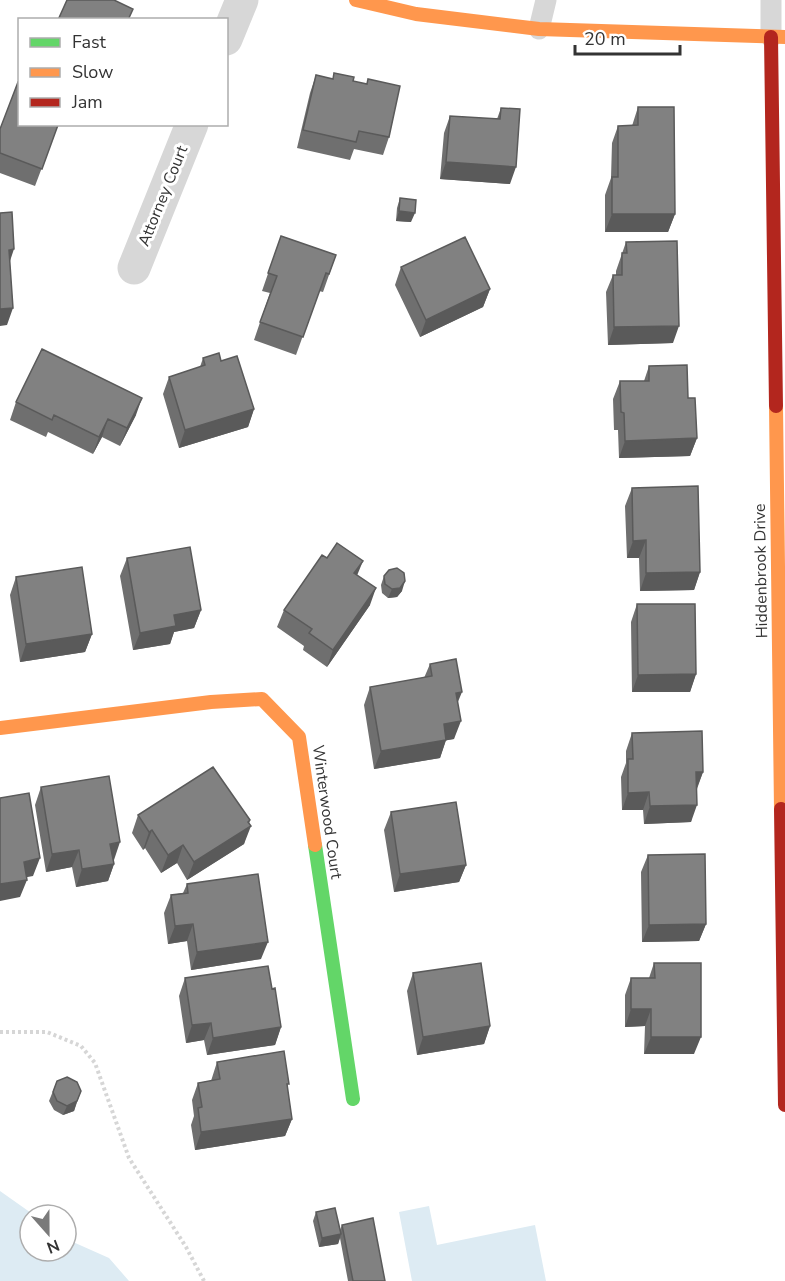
<svg xmlns="http://www.w3.org/2000/svg" width="785" height="1281" font-family="'Nunito Sans',sans-serif">
	<rect width="100%" height="100%" fill="#fff"/>
	<path fill="#ddebf3" d="M0,1191L34,1215H30V1251H66V1237L73,1242L109,1258L129,1281H0Z
		M429,1206L437,1245L535,1225L546,1281H412L399,1212Z"/>
	<g fill="none" stroke-linecap="round" stroke-linejoin="round">
		<path stroke="#d6d6d6" stroke-width="4" stroke-dasharray="3 3" stroke-linecap="butt" d="M0,1032H47L81,1046L95,1063L129,1158L186,1247L204,1281"/>
		<path stroke="#d7d7d7" stroke-width="21" d="M539,29L546,0
			M771,37V0"/>
		<path stroke="#d7d7d7" stroke-width="33" d="M226,39L242,0
			M134,268L192,124"/>
		<path stroke="#63d668" stroke-width="14" d="M315,845L353,1099"/>
		<path stroke="#ff974d" stroke-width="14" d="M356,0L416,14L539,29L785,37
			M776,406L781,809
			M0,728L211,702L262,699L299,737L315,845"/>
		<path stroke="#b3261e" stroke-width="14" d="M771,37L776,406
			M781,809L785,1105"/>
	</g>
	<path fill="#6f6f6f" d="M316,75L332,79L353,81L389,137L383,155L354,149L350,160L297,148L310,93Z
		M638,107L675,214L668,232H605V195L611,178L612,143L618,126H632Z
		M501,108L510,184L440,179L444,133L450,116L497,119Z
		M20,124L58,125L35,186L0,173V129Z
		M400,198L411,222L396,221L397,208Z
		M281,236L336,255L323,292L319,291L296,355L254,340L270,293L262,291Z
		M626,242L673,343L608,345L606,292L613,275H616V271Z
		M401,267L490,289L483,307L420,337L395,285Z
		M203,358L221,361L254,409L248,427L179,448L163,394L169,377L200,367Z
		M649,366L688,398L697,438L690,456L619,458L618,430H614L613,399L620,381H644Z
		M16,402L136,415L120,446L102,437L93,454L48,432L46,437L10,420Z
		M632,488L700,572L694,590L640,591L639,558H627L625,506Z
		M127,558L201,610L194,628L174,632L170,644L133,650L120,576Z
		M327,558L357,575L370,605L327,667L303,650L304,646L277,627L284,610Z
		M384,576L402,591L397,597L388,598L382,593L381,585Z
		M16,577L92,634L85,652L20,662L10,595Z
		M637,604L696,674L690,692H632L631,622Z
		M430,664L458,703L454,739L446,740L440,758L374,769L364,705L370,687L424,678Z
		M632,733L703,772L697,789L691,822L644,824L643,810H622L621,777L626,763V751Z
		M41,787L114,860V864L108,881L76,887L72,867L46,872L35,805Z
		M391,812L466,865L459,882L394,892L384,830Z
		M138,815L249,824L244,844L187,880L177,863L161,873L145,848L143,850L132,833Z
		M648,855L706,924L699,941L642,942L641,872Z
		M187,884L261,959L191,970L187,941L168,944L164,913L171,895L183,893Z
		M654,963L694,1054H644L645,1026L625,1027V995L631,978H649Z
		M413,973L490,1026L484,1044L417,1055L407,991Z
		M185,978L272,989L281,1027L275,1045L207,1055L204,1040L186,1043L179,996Z
		M217,1062L287,1088L292,1119L285,1136L195,1150L191,1125L194,1116L192,1100L198,1083L211,1081Z
		M57,1081L81,1091L74,1111L63,1115L54,1110L49,1101Z
		M316,1212L340,1230L342,1225L385,1281H348L340,1238L338,1244L319,1247L313,1221Z"/>
	<path fill="#5a5a5a" d="M446,162L516,167L510,184L440,179Z
		M399,211L415,213L411,222L396,221Z
		M612,214H675L668,232H605Z
		M14,249L8,267L9,250Z
		M490,289L483,307L420,337L426,320Z
		M13,308L7,325L0,326V309Z
		M679,326L673,343L608,345L614,327Z
		M142,398L136,415L120,446L127,428Z
		M254,409L248,427L179,448L185,430Z
		M108,419L102,437L93,454L99,437Z
		M697,438L690,456L619,458L625,441Z
		M646,540L639,558H627L633,541Z
		M363,561L356,578L354,573Z
		M700,572L694,590L640,591L646,573Z
		M405,581L402,591L397,597L388,598L392,589Z
		M376,588L370,605L327,667L333,650Z
		M201,610L194,628L174,632L170,644L133,650L140,633L174,615Z
		M92,634L85,652L20,662L26,644Z
		M696,674L690,692H632L638,675Z
		M462,692L455,709L456,693Z
		M461,721L454,739L437,742L444,724Z
		M446,740L440,758L374,769L381,751Z
		M696,772H703L696,790Z
		M649,792L643,810H622L628,793Z
		M697,805L691,822L644,824L650,806Z
		M250,820L248,828L251,826L244,844L187,880L194,862Z
		M152,830L145,848L143,850L149,832Z
		M120,842L114,860L104,862L110,844Z
		M183,845L177,863L161,873L168,855Z
		M79,850L72,867L46,872L52,854Z
		M40,858L33,876L17,879L24,862Z
		M114,864L108,881L76,887L82,869Z
		M466,865L459,882L394,892L400,874Z
		M27,880L20,897L0,901V884Z
		M193,924L187,941L168,944L175,926Z
		M706,924L699,941L642,942L649,925Z
		M268,942L261,959L191,970L197,952Z
		M631,1009H651L645,1026L625,1027Z
		M211,1023L204,1040L186,1043L192,1025Z
		M490,1026L484,1044L417,1055L423,1037Z
		M281,1027L275,1045L207,1055L213,1038Z
		M651,1037H701L694,1054H644Z
		M77,1101L74,1111L63,1115L67,1106Z
		M292,1119L285,1136L195,1150L201,1132Z
		M341,1234L338,1244L319,1247L322,1238Z"/>
	<path fill="#818181" stroke="#5a5a5a" stroke-width="1.5" d="M67,0H114L133,9L128,20H58Z
		M334,73L354,77L353,81L367,84L368,79L400,86L389,137L359,131L356,142L303,130L316,75L333,79Z
		M18,82L20,83V124L58,125L42,169L0,153V129Z
		M638,107H674L675,214H612V177H618V126L638,125Z
		M501,108L520,109L516,167L446,162L450,116L500,119Z
		M400,198L416,200L415,213L399,211Z
		M12,212L14,249L9,250L13,308L0,309V213Z
		M281,236L336,255L329,274L326,273L303,337L260,322L277,276L268,273Z
		M465,237L490,289L426,320L401,267Z
		M677,241L679,326L614,327L613,275H622V253H627L626,242Z
		M42,349L142,398L127,428L108,419L99,437L54,415L52,420L16,402Z
		M219,353L221,361L237,356L254,409L185,430L169,377L205,365L203,358Z
		M687,365L688,398H695L697,438L625,441L624,413L621,412L620,381H649V366Z
		M698,486L700,572L646,573V540L633,541L632,488Z
		M337,543L363,561L354,573L376,588L333,650L309,633L312,629L284,610L322,555L327,558Z
		M190,547L201,610L174,615L176,626L140,633L127,558Z
		M82,567L92,634L26,644L16,577Z
		M397,568L404,573L405,581L400,588L392,589L385,584L384,576L389,570Z
		M637,604H695L696,674L638,675Z
		M456,659L462,692L456,693L461,721L444,724L446,740L381,751L370,687L432,676L430,664Z
		M702,731L703,772H696L697,805L650,806L649,792L628,793V759H633L632,733Z
		M213,767L250,820L248,822L251,826L194,862L183,845L168,855L152,830L149,832L138,815Z
		M109,776L120,842L110,844L114,864L82,869L79,850L52,854L41,787Z
		M29,793L40,858L24,862L27,880L0,884V798Z
		M456,802L466,865L400,874L391,812Z
		M705,854L706,924L649,925L648,855Z
		M258,874L268,942L197,952L193,924L175,926L171,895L188,893L187,884Z
		M481,963L490,1026L423,1037L413,973Z
		M654,963H701V1037H651V1009H631V978H655Z
		M268,966L272,989L275,988L281,1027L213,1038L211,1023L192,1025L185,978Z
		M284,1051L289,1084H287L292,1119L201,1132L198,1108L202,1107L198,1083L220,1079L217,1062Z
		M67,1077L77,1082L81,1091L77,1101L67,1106L57,1101L53,1092L57,1081Z
		M335,1208L341,1234L322,1238L316,1212Z
		M373,1218L385,1281H353L342,1225Z"/>
	<g text-anchor="middle" dominant-baseline="central" stroke-width="6" stroke-linejoin="round" paint-order="stroke">
		<g font-size="16" fill="#333" stroke="#fff">
			<text transform="translate(163 196) rotate(-68)">Attorney Court</text>
			<text transform="translate(761 571) rotate(-91)">Hiddenbrook Drive</text>
			<text transform="translate(327 812) rotate(82)">Winterwood Court</text>
		</g>
	</g>
	<rect x="18" y="18" width="210" height="108" fill="#ffffff" stroke="#adadad" stroke-width="1.5"/>
	<rect x="30" y="38" width="30" height="9" fill="#63d668" stroke="#adadad" stroke-width="1.5"/>
	<text x="72" y="48" font-size="18" fill="#333333">Fast</text>
	<rect x="30" y="68" width="30" height="9" fill="#ff974d" stroke="#adadad" stroke-width="1.5"/>
	<text x="72" y="78" font-size="18" fill="#333333">Slow</text>
	<rect x="30" y="98" width="30" height="9" fill="#b3261e" stroke="#adadad" stroke-width="1.5"/>
	<text x="72" y="108" font-size="18" fill="#333333">Jam</text>
	<g transform="translate(48 1233) rotate(159)"><circle r="28" fill="#ffffff" stroke="#adadad" stroke-width="1.5"/>
	<path d="M0-4.5L10 22L0 15L-10 22Z" fill="#7a7a7a"/>
	<text y="-9" font-size="16" font-weight="bold" text-anchor="middle" fill="#333333">N</text>
	</g>
	<path d="M575 45v9h105v-9" fill="none" stroke="#333333" stroke-width="3"/>
	<text x="584" y="45" font-size="18" fill="#333333" stroke="#ffffff" stroke-width="4.5" paint-order="stroke">20 m</text>
</svg>
